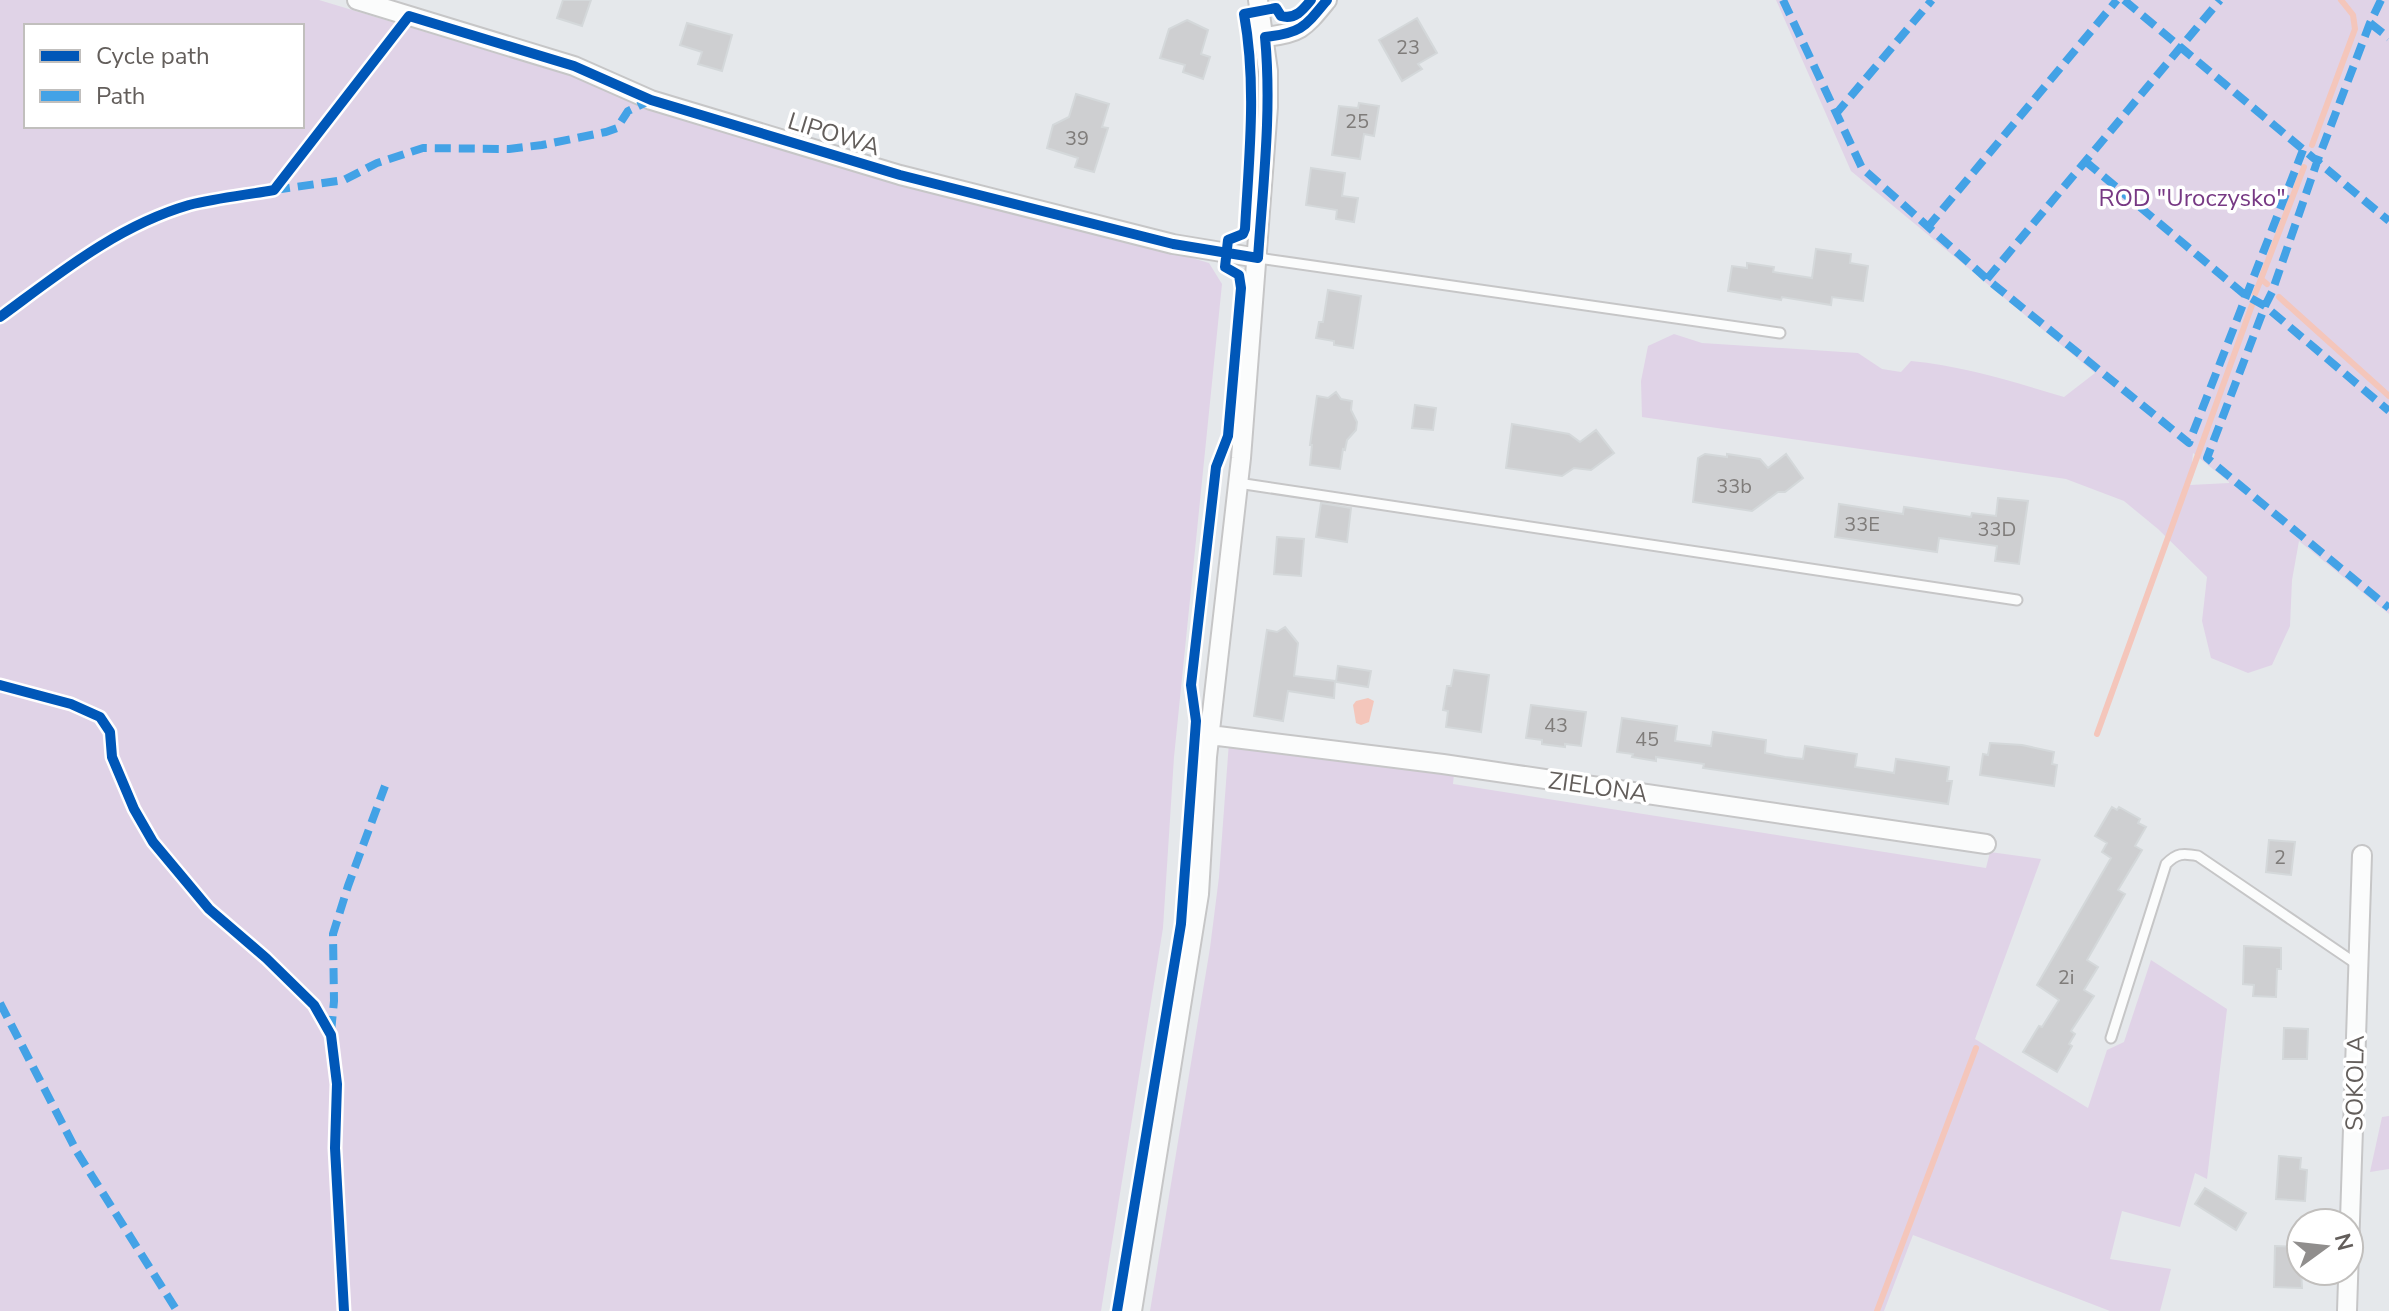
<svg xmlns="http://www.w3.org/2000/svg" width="2389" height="1311" font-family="'Nunito Sans',sans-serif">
	<rect width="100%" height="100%" fill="#e5e8eb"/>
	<path fill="#e0d3e7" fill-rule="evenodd" d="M0,0H319L601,85L1209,263L1222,284L1174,757L1163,928L1101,1311H0ZM26,26H302V126H26Z
		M1776,0H2389V614L2299,541L2292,580L2290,626L2272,665L2248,673L2211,658L2202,621L2207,577L2158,529L2124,501L2066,479L1642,417L1641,381L1648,346L1674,334L1702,343L1858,353L1882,369L1901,372L1911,361C1964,366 2014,382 2064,397L2095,373L1851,171ZM2193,453L2229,482V483L2190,485Z
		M1229,742L1454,774L1453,784L1986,868L1990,852L2041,859L1975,1039L2088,1108L2107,1050L2124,1042L2151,960L2227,1009L2207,1179L2195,1173L2180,1227L2122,1211L2110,1259L2171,1269L2160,1311H2110L1913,1235L1884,1311H1150L1210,948L1219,877Z
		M2389,1116V1169L2370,1172L2382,1117Z"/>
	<path fill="#f4c6bb" d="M1368,698L1374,701L1369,722L1361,725L1356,723L1353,705L1356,701Z"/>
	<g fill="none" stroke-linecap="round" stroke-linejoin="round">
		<path stroke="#f4c6bb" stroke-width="6" d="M2312,145L2355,29L2353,15L2341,0
			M2267,284L2261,279L2304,167
			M2255,294L2261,279
			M2279,297L2389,396
			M2097,734L2252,305
			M1877,1311L1976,1048"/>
	</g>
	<path fill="#cecfd1" stroke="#d4d8da" stroke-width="2" d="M563,0H591L582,26L557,18Z
		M1417,18L1437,53L1418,64L1422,69L1402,81L1379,40Z
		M1187,20L1208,30L1201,54L1210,57L1203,79L1183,72L1185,65L1160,58L1169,29Z
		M687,23L732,35L722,71L698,64L702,52L680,45Z
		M1076,94L1109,104L1102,127L1108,128L1094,172L1075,167L1078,158L1047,148L1053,125L1069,117Z
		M1359,103L1379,106L1374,136L1364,134L1360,159L1332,155L1339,106L1358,108Z
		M1311,168L1345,173L1342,196L1358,198L1354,222L1336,219L1337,210L1306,205Z
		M1816,249L1851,254L1850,263L1868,266L1863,301L1832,297L1831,305L1782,297L1781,300L1728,291L1732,266L1747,268V263L1774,267L1773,272L1812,278Z
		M1328,290L1361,296L1353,348L1334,345V341L1316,338L1319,322H1323Z
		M1336,392L1341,399L1352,401L1351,410L1357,422L1356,430L1347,440L1345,450L1343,449L1340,469L1310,465L1312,445H1310L1317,396L1328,398Z
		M1415,405L1436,408L1433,430L1412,428Z
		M1512,424L1569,434L1580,442L1596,430L1614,453L1591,470L1574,468L1562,476L1506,468Z
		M1705,454L1727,457V454L1760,459L1768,468L1786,454L1803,478L1785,492H1778L1752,511L1693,502L1698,458Z
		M1998,498L2028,501L2019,564L1995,561L1997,546L1939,538L1937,552L1835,537L1839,504L1903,514L1904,507L1971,517L1972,513L1996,516Z
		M1321,503L1351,508L1347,542L1316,537Z
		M1277,537L1304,539L1301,576L1274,574Z
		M1285,627L1298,643L1294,676L1335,681L1334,698L1288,691L1283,721L1254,716L1267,630L1277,632Z
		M1338,666L1371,671L1368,687L1336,682Z
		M1454,670L1489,675L1481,732L1446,727L1448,711L1443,710L1447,686H1451Z
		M1531,705L1586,712L1581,746L1565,744V747L1542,744V740L1526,738Z
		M1622,718L1677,726L1675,741L1711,746L1713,732L1766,740L1765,753L1785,757L1803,759L1805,746L1857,754L1855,767L1876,770L1894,773L1896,759L1949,767L1947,781H1952L1948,804L1703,768L1704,764L1656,757V761L1632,757L1633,754L1617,752Z
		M1990,743L2022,745L2054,752L2052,764L2057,765L2054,786L1980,775L1983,754L1988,755Z
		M2112,807L2117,810L2119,807L2140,819L2138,823L2146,827L2135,846L2142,850L2118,890L2125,894L2087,960L2098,967L2084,990L2094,996L2071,1031L2075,1034L2069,1044L2072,1046L2057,1072L2023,1052L2039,1026L2042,1027L2059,1000L2037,985L2111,858L2102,852L2107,843L2095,836Z
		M2269,840L2295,842L2291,875L2266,872Z
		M2244,946L2281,948V969H2277L2276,997L2253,996L2254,985L2243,984Z
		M2284,1028L2308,1029L2307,1059H2283Z
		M2279,1156L2301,1158L2300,1169L2307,1170L2305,1201L2276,1199Z
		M2205,1188L2246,1213L2236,1230L2195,1204Z
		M2275,1246L2300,1247L2302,1288L2274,1287Z"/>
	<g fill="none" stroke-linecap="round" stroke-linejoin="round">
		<defs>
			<path id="lane" d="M1258,258L1780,333
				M1238,483L2017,600
				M2111,1038L2166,864C2177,853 2183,853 2198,856L2358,965"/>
			<path id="street" d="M357,0L574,66L651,100L900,175L1173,244L1258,258
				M1265,37C1301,33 1304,28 1327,0
				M1210,735L1443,764L1986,844
				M1132,1311L1199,894L1207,757L1241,458L1268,107V71L1258,0
				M2347,1311L2362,855"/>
		</defs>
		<use href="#lane" stroke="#c6c6c7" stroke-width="13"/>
		<use href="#street" stroke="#c6c6c7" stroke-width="22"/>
		<use href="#lane" stroke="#fbfcfc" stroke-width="9"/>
		<use href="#street" stroke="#fbfcfc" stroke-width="18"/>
		<path stroke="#43a2e6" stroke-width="8" stroke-dasharray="16 8" stroke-linecap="butt" d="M1783,0L1862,168L1987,279L2189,443L2303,150
			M2124,0L2389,221
			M2381,0L2370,23L2317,162L2272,292L2265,306L2207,458L2389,608
			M2370,23L2389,38
			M1835,115L1932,0
			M2085,161L2245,295L2265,306L2389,411
			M274,190L344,180L377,163L423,148L509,149L542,145L606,132L617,128L628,111L651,100
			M1927,228L2117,0
			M1987,279L2220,0
			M0,1003L77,1152L177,1311
			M331,1032L334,1001L333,934L348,886L385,786"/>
		<defs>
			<path id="cycleway" d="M0,317C60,273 117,226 189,205C217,198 246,195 274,190L409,16L574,66L651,100L900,175L1173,244L1258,258C1263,184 1272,111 1265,37C1301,33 1304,28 1327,0
				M0,685L71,704L100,717L110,732L112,757L134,809L153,842L209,909L266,958L314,1005L331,1035L337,1084L335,1148L344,1311
				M1117,1311L1181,924L1196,721L1191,685L1216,467L1228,436L1241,288L1239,275L1225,267L1228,240L1243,234L1245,229C1249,157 1257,85 1244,14L1276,8L1281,16C1295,20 1303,10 1311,0"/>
		</defs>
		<use href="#cycleway" stroke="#fff" stroke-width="15"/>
		<use href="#cycleway" stroke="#0057b8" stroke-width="10"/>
	</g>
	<g text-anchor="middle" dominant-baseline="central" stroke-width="7" stroke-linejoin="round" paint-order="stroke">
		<g font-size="20" fill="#7f7c7a">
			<text x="1408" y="47">23</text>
			<text x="1357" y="121">25</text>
			<text x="1077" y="138">39</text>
			<text x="1734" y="486">33b</text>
			<text x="1862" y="524">33E</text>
			<text x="1997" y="529">33D</text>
			<text x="1556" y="725">43</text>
			<text x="1647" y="739">45</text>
			<text x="2280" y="857">2</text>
			<text x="2066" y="977">2i</text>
		</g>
		<g font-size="24" fill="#635e5b" stroke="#fff">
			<text transform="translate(834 134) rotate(17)">LIPOWA</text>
			<text transform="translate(1598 787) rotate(8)">ZIELONA</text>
			<text transform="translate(2355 1083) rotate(-89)">SOKOLA</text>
		</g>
		<g font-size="24" fill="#773984" stroke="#fff">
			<text x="2192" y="198">ROD "Uroczysko"</text>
		</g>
	</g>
	<rect x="24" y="24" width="280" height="104" fill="#ffffff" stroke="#c1bfbd" stroke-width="2"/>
	<rect x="40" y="50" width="40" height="12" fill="#0057b8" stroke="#c1bfbd" stroke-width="2"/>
	<text x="96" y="64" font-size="24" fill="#635e5b">Cycle path</text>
	<rect x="40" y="90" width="40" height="12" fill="#43a2e6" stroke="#c1bfbd" stroke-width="2"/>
	<text x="96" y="104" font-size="24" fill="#635e5b">Path</text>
	<g transform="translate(2325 1247) rotate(75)"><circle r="38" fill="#ffffff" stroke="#c1bfbd" stroke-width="2"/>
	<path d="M0-6L14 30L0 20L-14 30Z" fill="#908e8d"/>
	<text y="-12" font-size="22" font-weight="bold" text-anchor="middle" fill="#635e5b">N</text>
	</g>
</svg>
